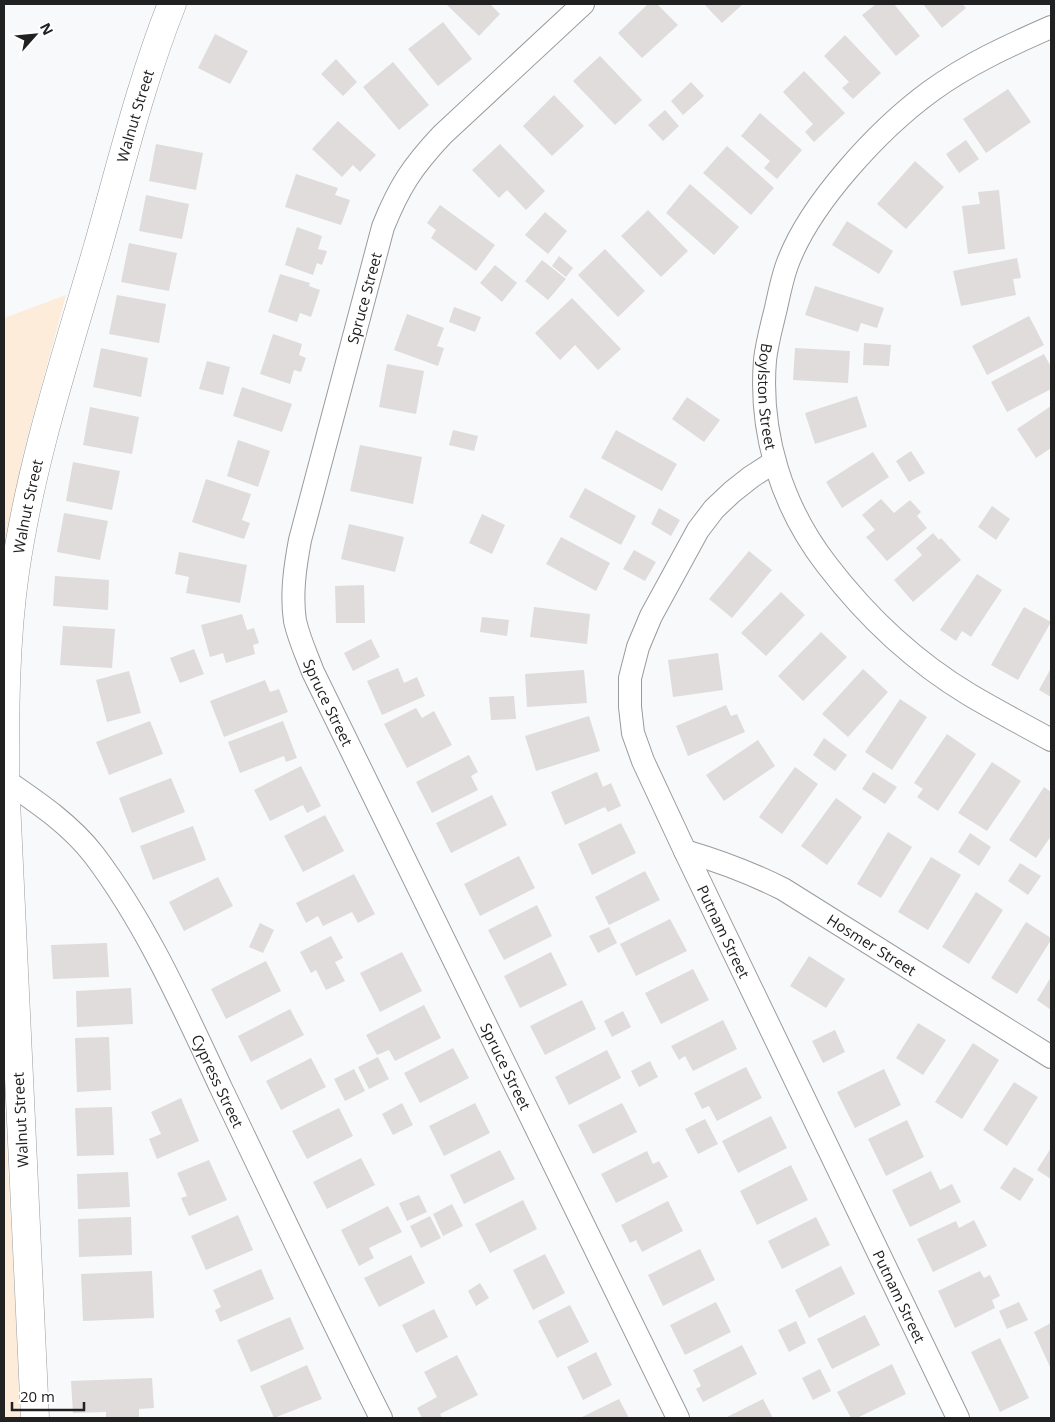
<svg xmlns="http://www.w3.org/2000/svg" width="1055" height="1422" font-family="'Open Sans',sans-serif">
	<rect width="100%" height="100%" fill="#f8f9fb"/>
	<path fill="#fdecda" d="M66,295L23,454L4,565V318Z
		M4,1093L16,1321L20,1418H4Z"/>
	<path fill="#dfdcdb" d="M446,4H490L500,14L479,36Z
		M648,4H657L678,25L642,58L618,33Z
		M704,4H743L722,23Z
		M876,4H894L920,36L896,56L862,15Z
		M923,4H962L966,8L942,28Z
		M443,22L472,59L438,86L408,49Z
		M215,34L248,51L230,84L198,68Z
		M845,35L881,73L853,99L842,88L849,82L824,56Z
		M600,56L642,100L615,125L573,81Z
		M336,59L357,82L343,96L321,74Z
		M393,62L429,105L399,130L363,87Z
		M804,71L845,113L814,142L805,132L813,124L783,92Z
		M691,82L704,96L683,115L671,101Z
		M1008,89L1031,122L986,153L963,119Z
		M554,95L584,126L552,156L523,126Z
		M665,110L679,126L663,141L648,125Z
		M760,113L802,150L777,179L764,168L770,161L741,136Z
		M338,121L376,155L360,172L353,165L342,177L312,149Z
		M966,140L979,159L959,173L946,154Z
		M156,144L203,153L196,190L149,181Z
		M500,144L545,191L526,210L507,190L499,198L472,170Z
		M727,146L774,188L751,215L703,173Z
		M915,161L944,187L906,229L877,204Z
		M296,174L338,188L335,195L350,200L341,225L285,207Z
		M690,184L739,227L714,255L666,213Z
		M999,190L1005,249L968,254L962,206L980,204L978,192Z
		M146,195L189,204L182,239L139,231Z
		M440,205L495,245L476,271L431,238L436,230L427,223Z
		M648,210L688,251L661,277L621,236Z
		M545,212L567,231L548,254L525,235Z
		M847,221L893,251L879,274L832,245Z
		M297,227L322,236L318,249L327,251L322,265L317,263L313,275L285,265Z
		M129,243L177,253L169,291L121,282Z
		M605,249L645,291L618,317L578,275Z
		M559,256L573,268L566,277L552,266Z
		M1017,258L1021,278L1013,279L1016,295L961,306L953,271Z
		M542,260L566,279L548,300L525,281Z
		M495,265L517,283L502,302L480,283Z
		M280,274L310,283L309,286L320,290L311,317L300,313L297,322L268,312Z
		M815,286L884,308L877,328L861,323L858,332L805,315Z
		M117,295L166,304L159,343L109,334Z
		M572,298L621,349L598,370L575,345L560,360L535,333Z
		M454,307L481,317L475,332L449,322Z
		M407,314L444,328L437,346L444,348L438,366L394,350Z
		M1029,316L1044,345L987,375L972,346Z
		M273,334L302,344L299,355L306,358L301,372L294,370L290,384L260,374Z
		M864,343L891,345L889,366L863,365Z
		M101,348L148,358L141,397L93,387Z
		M795,348L850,351L848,383L793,380Z
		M1044,354L1051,367V389L1007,412L991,382Z
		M207,361L230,367L223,395L199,389Z
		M387,364L424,371L416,414L379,407Z
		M242,387L292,404L282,432L233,416Z
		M857,396L867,427L815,444L805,413Z
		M687,397L720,420L704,442L672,419Z
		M1051,406V448L1036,458L1017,429Z
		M90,407L139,417L132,454L83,445Z
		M453,430L478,436L474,451L449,445Z
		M616,430L677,464L662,491L601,458Z
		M238,440L270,451L258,487L227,476Z
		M360,445L422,457L413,504L350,491Z
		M911,451L925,473L909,482L896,461Z
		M873,452L889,477L842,508L826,482Z
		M73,462L120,471L112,510L66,501Z
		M206,479L251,494L242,520L250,523L244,539L192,522Z
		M585,488L636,516L621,545L569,517Z
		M881,499L894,513L910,500L921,512L917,516L927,528L887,561L866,537L875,530L862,515Z
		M992,506L1010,519L996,540L978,527Z
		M659,508L680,520L671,536L651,524Z
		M64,513L108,521L100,560L57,552Z
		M482,514L505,525L492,554L469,543Z
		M349,524L404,537L395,572L341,559Z
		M933,533L939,540L941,538L961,560L913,602L894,580L922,555L916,548Z
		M561,537L610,563L596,591L546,564Z
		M634,550L656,562L645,581L623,569Z
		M749,551L772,570L732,618L709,599Z
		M179,552L247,565L240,603L186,593L189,577L175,574Z
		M977,574L1002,590L971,637L962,631L956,641L940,630Z
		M55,576L109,580L108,610L53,606Z
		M364,585L365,623H336L335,586Z
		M781,592L805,615L766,656L741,633Z
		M534,607L590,614L587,644L530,637Z
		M1024,607L1051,622L1018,680L991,665Z
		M242,614L247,630L254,628L259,643L253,645L255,654L226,663L223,653L210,657L201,625Z
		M482,617L509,620L507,636L480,632Z
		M63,626L115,629L112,668L60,665Z
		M821,632L847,657L803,701L778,676Z
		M371,639L380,657L353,671L344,653Z
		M194,649L204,674L180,683L170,658Z
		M718,653L723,690L673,697L668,660Z
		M398,668L404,683L417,677L425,696L382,715L367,681Z
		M1051,668V697L1039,690Z
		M863,669L888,692L848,737L822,714Z
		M584,670L587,703L527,707L525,674Z
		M129,671L141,713L107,722L96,680Z
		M265,680L270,692L279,689L288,712L224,737L210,701Z
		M514,696L516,719L491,720L489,697Z
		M900,699L927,717L892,770L865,752Z
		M726,705L731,716L737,714L745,732L688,756L676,726Z
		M416,708L422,718L434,711L452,745L407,768L384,724Z
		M589,716L600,751L536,771L525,736Z
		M150,721L163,754L109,775L96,742Z
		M283,721L297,758L286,762L284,756L240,773L228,742Z
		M947,734L976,754L938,811L917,797L923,789L914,783Z
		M824,738L847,755L835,771L813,755Z
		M758,740L775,766L724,801L706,775Z
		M469,755L478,772L471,776L478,790L432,813L416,782Z
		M992,762L1021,781L987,831L958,813Z
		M301,766L321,806L307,813L303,805L270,821L254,790Z
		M795,767L818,784L782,834L759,817Z
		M597,772L603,787L611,783L621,806L608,812L605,807L565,825L551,792Z
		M873,772L897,787L885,804L862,789Z
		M171,778L185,812L132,833L119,798Z
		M1044,787L1051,792V836L1036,858L1009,840Z
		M492,795L507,825L451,853L436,823Z
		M836,798L862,817L827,865L801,846Z
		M325,815L344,851L303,872L284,836Z
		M621,823L636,853L592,875L578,844Z
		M193,826L206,860L153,880L140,846Z
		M888,832L912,847L881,898L857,884Z
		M970,833L991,847L979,866L958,852Z
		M519,856L535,888L480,916L464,884Z
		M931,857L961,875L928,930L898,912Z
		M1020,863L1041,876L1028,895L1008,881Z
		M645,871L660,900L609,925L595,897Z
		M354,874L375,914L358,923L352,912L323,926L318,916L306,923L296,903Z
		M218,877L233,906L184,931L169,902Z
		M976,892L1003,910L969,964L942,947Z
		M537,905L552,936L504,960L488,930Z
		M670,919L687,951L636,976L620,944Z
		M1026,922L1051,938V940L1017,994L991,978Z
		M260,923L274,930L263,953L249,947Z
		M609,927L617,943L598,953L589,936Z
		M331,936L343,958L335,962L345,981L326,990L316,970L311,973L300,952Z
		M107,943L109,977L53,979L51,945Z
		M402,952L422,991L380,1012L360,973Z
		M551,952L567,985L520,1008L504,976Z
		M809,956L845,979L826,1008L790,986Z
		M266,961L281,991L226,1019L211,989Z
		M693,969L709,1000L661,1024L645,993Z
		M1051,977V1010L1037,1000Z
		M131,988L133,1024L77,1027L76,991Z
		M582,1000L596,1029L545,1055L530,1026Z
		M424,1005L441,1038L395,1061L389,1050L377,1055L366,1035Z
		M290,1009L304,1035L251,1062L238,1036Z
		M623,1011L631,1027L612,1037L604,1021Z
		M723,1020L737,1049L693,1071L685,1056L679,1060L671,1046Z
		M918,1023L946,1040L923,1075L896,1058Z
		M835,1030L845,1052L823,1063L812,1041Z
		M109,1037L111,1090L77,1092L75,1038Z
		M973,1043L999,1060L962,1119L935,1102Z
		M453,1048L469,1078L420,1103L404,1073Z
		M607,1050L621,1078L569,1105L555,1077Z
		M378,1057L389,1079L369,1089L358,1067Z
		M311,1058L326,1087L281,1110L266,1081Z
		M650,1061L658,1077L639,1087L631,1071Z
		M746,1067L762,1098L717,1121L709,1106L702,1109L694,1093Z
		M354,1069L365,1091L345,1101L334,1079Z
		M884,1069L901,1105L855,1128L837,1092Z
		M1014,1082L1038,1097L1007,1146L983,1130Z
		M181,1098L199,1141L157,1159L149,1139L161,1134L151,1112Z
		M402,1103L413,1125L393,1135L382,1114Z
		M475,1103L490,1133L444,1156L429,1126Z
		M622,1103L637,1132L593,1154L578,1125Z
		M112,1107L114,1155L77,1156L75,1108Z
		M339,1108L353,1136L307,1159L292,1131Z
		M771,1116L787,1148L738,1173L722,1141Z
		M705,1119L718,1144L698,1154L685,1129Z
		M907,1120L924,1157L886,1176L868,1139Z
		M1051,1148V1179L1037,1170Z
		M500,1150L515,1179L464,1204L450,1175Z
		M647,1151L653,1164L659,1161L668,1177L616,1203L601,1174Z
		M361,1158L375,1185L327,1209L313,1182Z
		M209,1160L227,1200L189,1216L181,1198L187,1196L177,1173Z
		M791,1165L808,1200L757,1225L740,1191Z
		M1014,1167L1034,1179L1020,1201L1000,1188Z
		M931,1171L940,1190L952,1184L961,1202L910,1227L892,1190Z
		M128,1172L130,1207L78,1209L77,1174Z
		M419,1195L427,1212L407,1221L399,1203Z
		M523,1200L537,1229L490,1253L475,1224Z
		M668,1201L683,1231L642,1252L636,1240L630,1243L621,1225Z
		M452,1204L463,1226L443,1236L433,1214Z
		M388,1206L402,1232L369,1248L374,1258L359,1266L341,1230Z
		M238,1215L253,1250L206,1270L191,1236Z
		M430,1216L441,1238L421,1248L410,1226Z
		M131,1217L132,1255L79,1257L78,1219Z
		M816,1217L830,1245L782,1269L768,1241Z
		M974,1220L987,1246L933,1272L917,1239L956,1221L959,1228Z
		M700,1249L715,1280L663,1306L648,1275Z
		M545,1254L565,1293L533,1310L513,1270Z
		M411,1255L425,1283L379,1307L364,1278Z
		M841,1266L855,1294L809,1318L795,1290Z
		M261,1269L274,1299L220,1322L215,1310L221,1307L213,1290Z
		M152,1271L154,1318L83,1321L81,1274Z
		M980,1271L984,1278L990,1275L1000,1296L992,1300L995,1308L955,1328L938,1291Z
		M480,1283L489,1298L476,1306L468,1291Z
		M716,1302L731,1332L685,1355L670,1325Z
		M1019,1302L1028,1320L1007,1329L999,1311Z
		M570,1305L589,1342L557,1358L538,1321Z
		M434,1309L448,1337L416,1353L402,1325Z
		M865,1315L880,1345L832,1369L817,1339Z
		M290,1317L304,1349L251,1372L237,1340Z
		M796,1321L806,1343L789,1352L778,1330Z
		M1051,1323V1369L1034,1332Z
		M1000,1338L1029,1398L1000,1412L971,1352Z
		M742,1345L757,1374L703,1402L696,1389L701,1386L693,1370Z
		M596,1352L612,1385L583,1400L567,1367Z
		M457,1355L478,1395L440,1414L442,1418H422L417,1408L437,1397L424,1372Z
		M892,1364L906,1394L857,1418H851L837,1392Z
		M307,1365L322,1399L274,1418L260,1386Z
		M820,1369L831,1391L813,1400L802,1378Z
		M152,1378L154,1408L139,1409V1418H106V1412L73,1413L71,1381Z
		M619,1399L629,1418H580Z
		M763,1399L773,1418H725Z"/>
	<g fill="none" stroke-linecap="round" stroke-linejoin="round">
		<defs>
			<g id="minor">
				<path id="s1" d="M583,4L442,135C412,167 399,187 383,227L300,540C295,567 291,594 295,621C299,639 307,656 313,672L678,1418"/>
				<path id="s2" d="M1051,27C1010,45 968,64 931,91C879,129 809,204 787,265C782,279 779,294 776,308C772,325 767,342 765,360C759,434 782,507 827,565C866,616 915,662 970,695C997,711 1024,725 1051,740"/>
				<path id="s3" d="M774,462L751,477L732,492L714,509L698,530L651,616L638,647L630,678V707L633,733L643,761L685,851L958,1418"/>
				<path id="s4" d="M5,780C37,802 70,824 94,855C147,925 184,1009 221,1088C274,1198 326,1309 381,1418"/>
				<path id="s5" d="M685,851C719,861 751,873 783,889L1051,1057"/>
			</g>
			<g id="tertiary">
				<path id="s6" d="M35,1418L5,780C5,711 5,641 15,572C31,461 67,353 98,246C121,165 141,82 172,4"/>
			</g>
		</defs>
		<use href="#minor" stroke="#9a9b9d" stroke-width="24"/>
		<use href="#tertiary" stroke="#9a9b9d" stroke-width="29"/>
		<use href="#minor" stroke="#fff" stroke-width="22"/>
		<use href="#tertiary" stroke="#fff" stroke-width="28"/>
	</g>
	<g text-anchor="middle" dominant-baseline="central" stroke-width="4" stroke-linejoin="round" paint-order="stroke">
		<g font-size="15" fill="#212122" stroke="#fff">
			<text stroke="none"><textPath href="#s6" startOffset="1319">Walnut Street</textPath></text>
			<text transform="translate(364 298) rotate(-75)">Spruce Street</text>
			<text stroke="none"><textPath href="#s2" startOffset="499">Boylston Street</textPath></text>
			<text stroke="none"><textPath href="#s6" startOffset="914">Walnut Street</textPath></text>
			<text stroke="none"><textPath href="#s1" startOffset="796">Spruce Street</textPath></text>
			<text stroke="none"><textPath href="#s3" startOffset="540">Putnam Street</textPath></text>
			<text stroke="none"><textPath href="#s5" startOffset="210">Hosmer Street</textPath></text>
			<text stroke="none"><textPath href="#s1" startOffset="1201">Spruce Street</textPath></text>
			<text stroke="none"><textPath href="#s4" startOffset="375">Cypress Street</textPath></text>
			<text transform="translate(20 1120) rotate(-93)">Walnut Street</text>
			<text stroke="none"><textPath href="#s3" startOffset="945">Putnam Street</textPath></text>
		</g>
	</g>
	<rect width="1055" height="1422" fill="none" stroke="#212122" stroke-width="10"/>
	<g transform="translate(35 35) rotate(63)" stroke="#ffffff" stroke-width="4" paint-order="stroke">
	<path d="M0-4L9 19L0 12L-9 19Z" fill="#212122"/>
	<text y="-8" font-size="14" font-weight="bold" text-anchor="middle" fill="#212122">N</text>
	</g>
	<path d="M12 1402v8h72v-8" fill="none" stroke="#212122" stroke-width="2.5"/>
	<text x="20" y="1402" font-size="15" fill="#212122" stroke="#ffffff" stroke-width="4" paint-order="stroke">20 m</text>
</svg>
